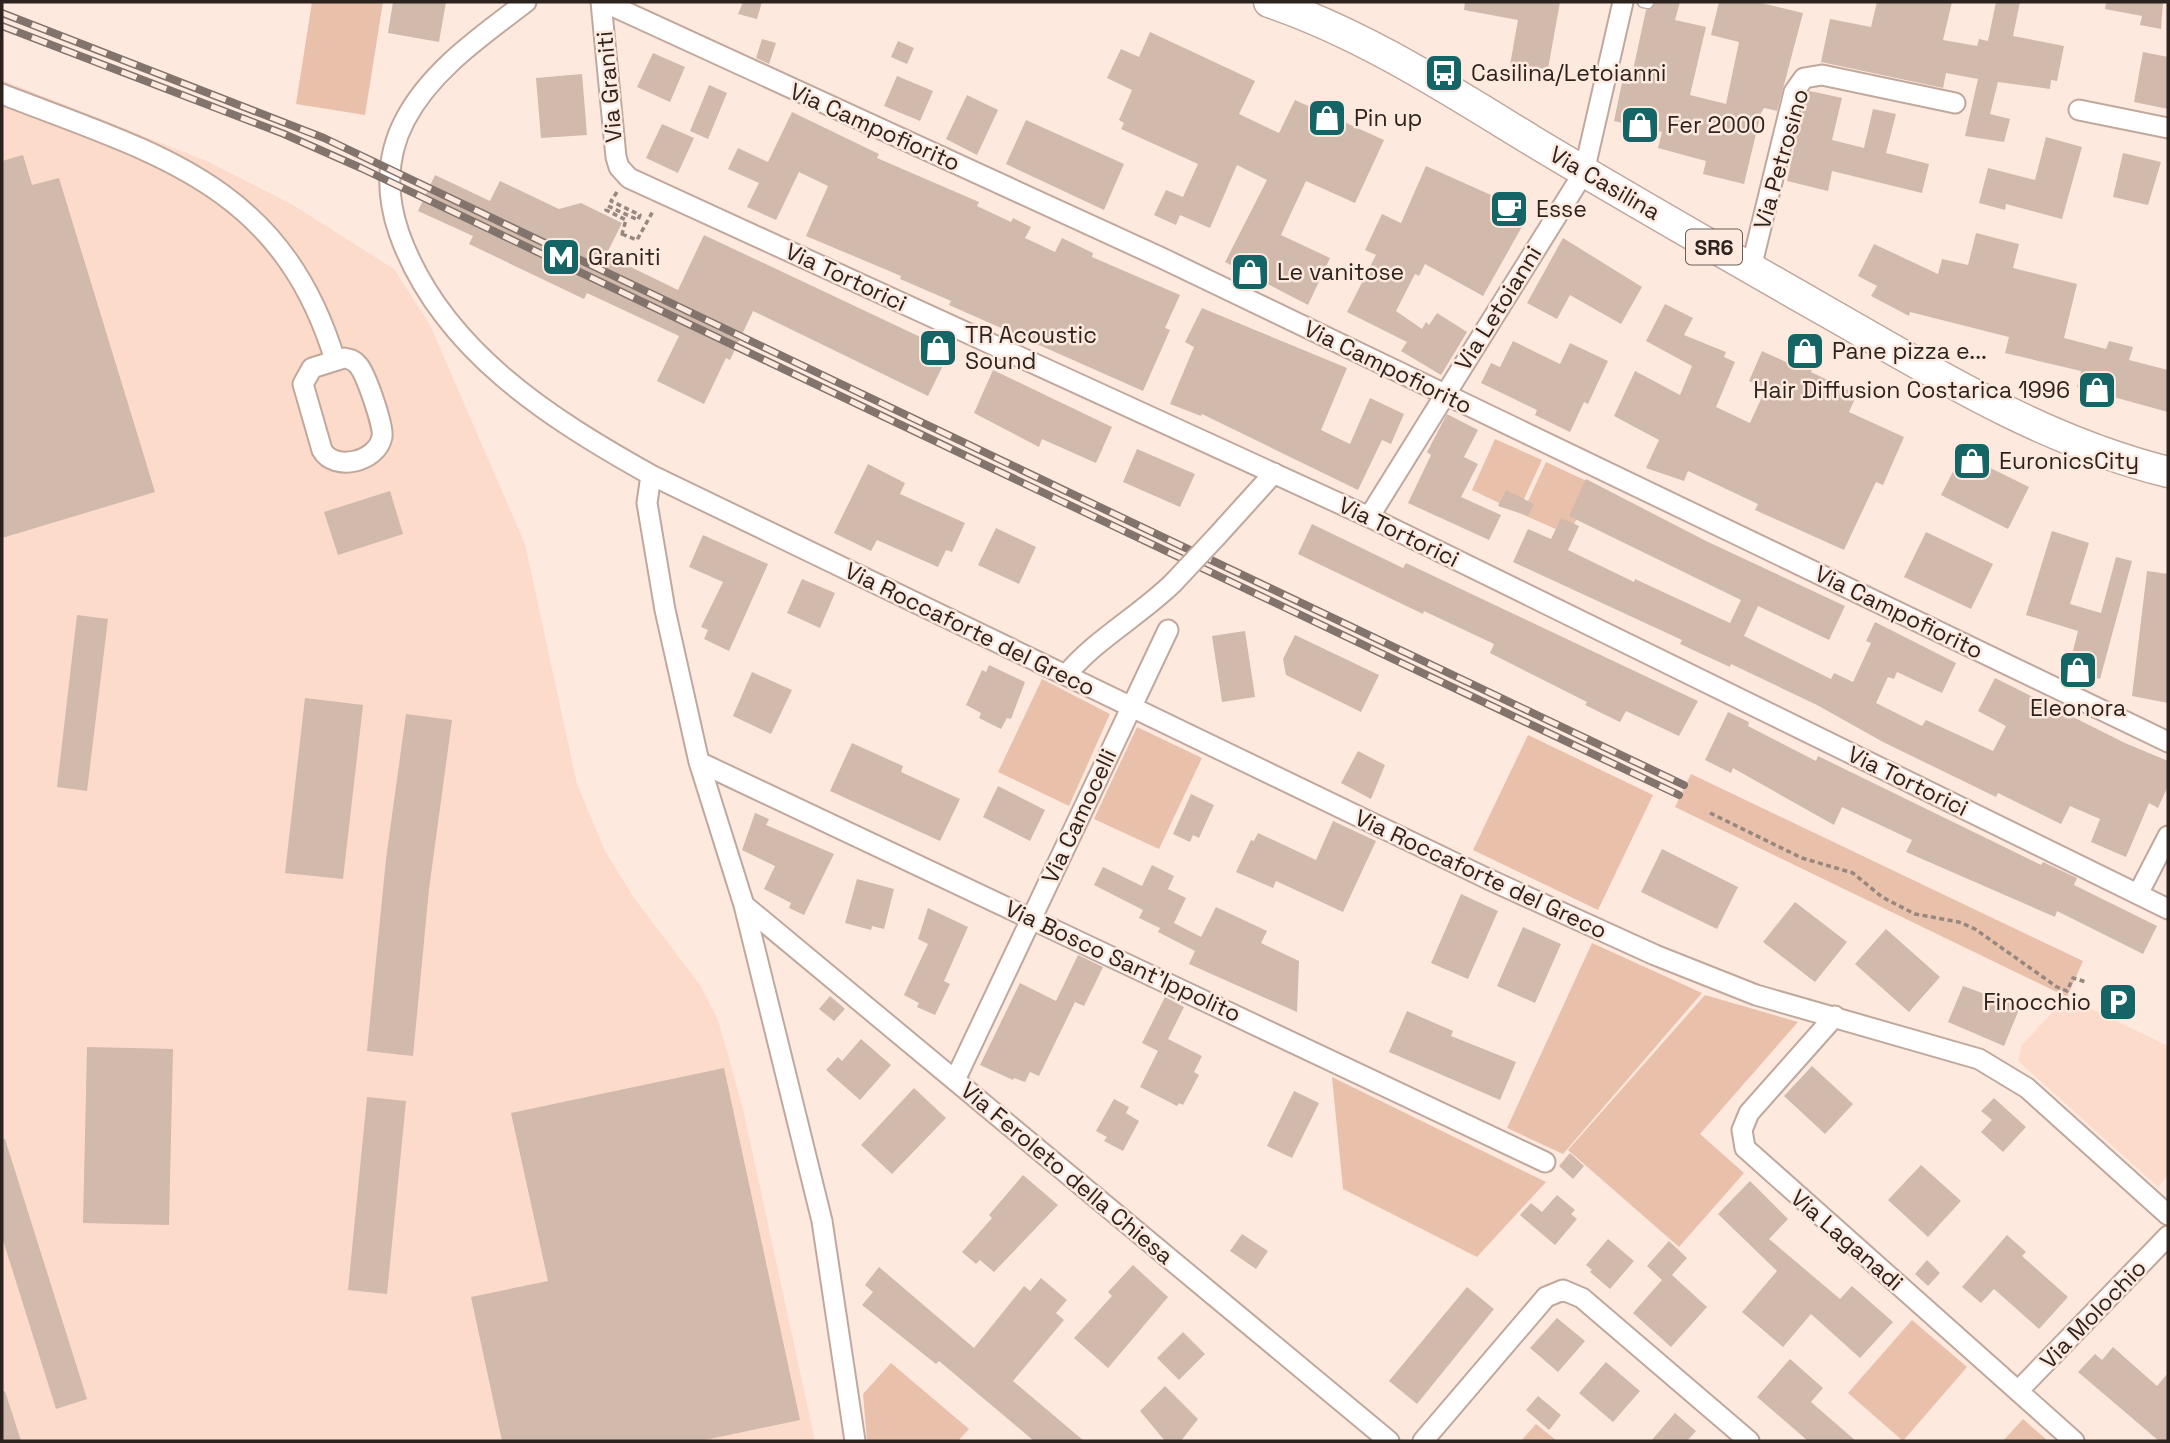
<svg xmlns="http://www.w3.org/2000/svg" width="2170" height="1443" font-family="'Space Grotesk',sans-serif">
	<rect width="100%" height="100%" fill="#fee9df"/>
	<path fill="#fcdbca" d="M2,80L209,162L293,205L394,269L430,325L525,544L577,784L605,851L634,898L700,985L718,1020L743,1109L815,1441H2Z
		M2067,997L2168,1046V1176L2158,1187L2018,1061L2022,1045Z"/>
	<path fill="#e9c0aa" d="M312,2H383L365,115L296,104Z
		M1495,439L1542,460L1518,512L1472,490Z
		M1546,462L1593,484L1569,535L1522,514Z
		M1042,679L1110,714L1069,806L998,772Z
		M1137,727L1202,758L1159,849L1094,819Z
		M1528,735L1653,795L1598,910L1473,850Z
		M1691,774L2083,961L2067,997L1675,807Z
		M1592,943L1702,993L1563,1154L1507,1128Z
		M1705,995L1798,1022L1700,1134L1744,1173L1679,1247L1568,1150Z
		M1332,1077L1546,1182L1477,1257L1343,1189Z
		M1912,1320L1967,1367L1903,1441L1848,1393Z
		M891,1363L969,1429L958,1441H867L863,1394Z
		M2023,1419L2048,1441H2003Z
		M1536,1424L1557,1441H1521Z"/>
	<path fill="#d1b9ac" d="M393,2H446L439,42L388,33Z
		M743,2H762L757,19L738,14Z
		M1465,2H1560L1548,69L1510,65L1518,20L1464,10Z
		M1655,2H1680L1675,20L1706,27L1690,95L1726,104L1739,42L1711,35L1719,2H1757L1803,13L1777,111L1764,108L1761,113L1744,184L1703,174L1706,161L1658,148L1662,132L1614,121L1622,83L1630,84L1646,10L1653,8Z
		M1877,2H1952L1943,40L1977,46L1979,39L1988,41L1996,2H2020L2013,36L2064,46L2057,81L2051,80L2050,89L1998,82L1990,114L2010,119L2004,142L1965,136L1978,79L1946,73L1943,88L1821,62L1830,19L1871,27Z
		M2106,2H2163L2161,29L2140,25L2142,16L2105,9Z
		M1150,32L1255,81L1239,114L1279,133L1295,100L1384,140L1355,203L1306,181L1292,211L1281,235L1330,258L1308,305L1225,262L1267,180L1237,165L1210,228L1180,215L1176,225L1154,215L1166,190L1183,197L1198,164L1121,129L1124,123L1119,120L1132,90L1107,78L1121,49L1139,57Z
		M762,39L776,43L769,64L756,58Z
		M898,41L914,48L907,64L891,57Z
		M2143,52L2168,57V109L2134,102Z
		M653,53L685,67L670,102L637,87Z
		M582,74L587,135L541,138L536,78Z
		M897,76L933,91L920,121L884,106Z
		M709,85L727,93L708,139L690,131Z
		M1810,91L1842,98L1832,140L1864,148L1873,109L1896,114L1886,153L1929,164L1922,193L1832,171L1828,191L1787,181L1805,97Z
		M967,95L998,110L977,155L946,139Z
		M792,112L879,154L877,158L979,202L977,206L1011,222L1013,218L1031,227L1025,238L1055,252L1062,238L1093,253L1092,257L1180,295L1165,328L1170,330L1143,391L949,305L951,301L900,279L901,276L806,236L828,186L799,172L776,220L747,207L759,183L728,169L738,148L768,162Z
		M1026,120L1124,164L1104,210L1006,164Z
		M662,124L694,138L678,173L646,158Z
		M2046,137L2082,147L2062,219L2006,204L2005,210L1979,203L1988,168L2035,180Z
		M2123,153L2161,162L2148,205L2113,197Z
		M23,155L32,185L59,178L155,492L2,538V161Z
		M1426,166L1491,195L1528,216L1483,296L1425,264L1419,276L1415,274L1396,311L1422,329L1426,322L1429,325L1437,313L1467,332L1441,375L1401,351L1407,342L1347,312L1376,255L1365,250L1382,214L1401,223Z
		M435,175L490,201L500,181L559,209L581,203L622,223L606,255L678,290L704,235L950,351L928,396L753,311L730,360L726,358L704,404L657,381L679,336L587,293L584,299L469,244L473,236L418,211Z
		M1976,233L2019,244L2013,268L2077,284L2064,338L2106,349L2109,341L2133,347L2129,360L2168,370V412L2077,387L2081,371L2005,353L2009,337L1910,312L1909,316L1871,296L1877,286L1858,276L1874,244L1938,274L1942,259L1968,265Z
		M1563,238L1642,287L1621,324L1570,295L1557,319L1527,303Z
		M1665,304L1693,318L1684,335L1726,352L1724,357L1735,362L1716,407L1750,423L1766,388L1749,381L1762,351L1786,362L1794,344L1819,354L1811,372L1857,394L1849,412L1904,437L1883,485L1876,482L1844,550L1755,510L1758,504L1688,471L1684,481L1646,468L1659,440L1614,416L1635,371L1680,395L1692,366L1646,341Z
		M1202,308L1347,368L1321,430L1350,444L1370,398L1404,414L1391,444L1382,440L1358,490L1202,414L1201,416L1170,404L1194,347L1185,342Z
		M1513,341L1560,364L1570,343L1608,361L1588,404L1584,402L1570,432L1535,415L1537,410L1481,383L1491,363L1500,367Z
		M993,370L1112,427L1096,463L1042,439L1039,447L974,413Z
		M1447,414L1478,430L1464,457L1478,464L1461,497L1501,515L1489,540L1408,503L1431,455L1427,452Z
		M1137,449L1195,474L1180,507L1123,482Z
		M1962,454L2029,487L2008,529L1941,495Z
		M868,464L905,483L900,494L965,523L952,552L946,550L938,567L877,540L871,551L834,533Z
		M1586,479L1706,541L1845,606L1829,640L1758,606L1744,636L1831,679L1834,673L1853,682L1871,643L1866,641L1875,622L1956,663L1942,693L1897,672L1894,679L1888,677L1876,703L1922,726L1926,720L1993,751L2006,726L1978,711L1995,678L2125,743L2168,761V786L2158,808L2149,803L2126,857L2091,842L2100,819L2070,806L2061,824L1998,793L1996,797L1883,742L1817,705L1731,664L1730,667L1680,644L1682,640L1513,562L1528,529L1551,539L1561,518L1579,526L1568,550L1634,582L1635,579L1730,623L1741,600L1569,516Z
		M1506,490L1534,504L1528,516L1498,506Z
		M390,491L403,534L338,555L324,512Z
		M1312,524L1403,568L1406,563L1698,701L1679,736L1626,711L1620,722L1585,705L1587,702L1490,653L1494,644L1424,611L1423,614L1298,554Z
		M996,528L1036,547L1019,584L978,565Z
		M2052,531L2089,543L2070,604L2101,613L2116,557L2132,561L2100,679L2068,670L2078,631L2026,615Z
		M1926,532L1993,564L1971,609L1904,577Z
		M703,535L768,564L729,651L704,639L708,630L701,627L723,582L689,567Z
		M2147,571L2168,574V703L2132,696Z
		M802,579L835,593L820,628L787,613Z
		M77,615L108,619L87,791L57,787Z
		M1245,631L1255,697L1222,702L1212,636Z
		M1295,635L1379,675L1361,712L1286,675L1283,659Z
		M989,665L1025,682L1011,719L1007,718L1001,729L979,718L981,713L966,705L982,670L986,672Z
		M752,672L792,690L771,734L733,716Z
		M305,698L363,705L343,879L285,873Z
		M1728,712L1749,722L1748,726L1816,761L1818,756L2041,865L2043,862L2077,878L2074,885L2157,926L2143,954L2057,911L2055,917L1906,852L1912,840L1842,807L1834,825L1733,768L1731,773L1705,760Z
		M406,714L452,720L429,889L413,1056L367,1051L386,859Z
		M852,743L903,766L901,772L960,799L940,841L830,791Z
		M1358,751L1385,765L1371,799L1341,783Z
		M998,786L1045,810L1030,841L983,817Z
		M1191,794L1214,805L1199,838L1193,835L1190,842L1173,834Z
		M755,813L769,819L766,825L834,854L804,915L789,908L791,903L764,889L775,866L742,850Z
		M1333,821L1376,841L1343,912L1276,881L1273,888L1236,872L1251,840L1254,841L1258,833L1316,860Z
		M1662,849L1738,887L1717,929L1641,892Z
		M1152,865L1174,876L1168,889L1186,898L1174,923L1201,937L1216,907L1267,931L1261,943L1299,961L1297,1012L1189,964L1195,951L1158,932L1160,928L1139,918L1143,910L1094,885L1103,867L1142,886Z
		M857,879L894,889L884,929L872,926L871,930L845,923Z
		M1461,894L1498,911L1468,979L1431,963Z
		M1795,902L1847,942L1815,982L1763,942Z
		M928,908L968,927L944,981L950,984L935,1015L917,1007L919,1003L904,995L928,944L918,939Z
		M1523,927L1561,944L1535,1003L1497,986Z
		M1886,929L1940,977L1909,1012L1855,964Z
		M1078,955L1103,967L1084,1006L1075,1002L1039,1076L1030,1072L1025,1082L1014,1078L1013,1080L980,1065L1020,983L1056,1001Z
		M1963,986L2020,1007L2004,1046L1948,1022Z
		M830,996L845,1009L834,1021L819,1009Z
		M1165,997L1184,1007L1168,1039L1202,1056L1194,1072L1199,1075L1183,1105L1179,1103L1177,1106L1140,1087L1158,1051L1142,1043Z
		M1407,1011L1453,1031L1451,1036L1516,1062L1500,1100L1389,1052Z
		M861,1039L891,1065L860,1100L826,1070L838,1057L842,1061Z
		M87,1047L173,1049L169,1225L83,1223Z
		M1812,1066L1853,1104L1825,1134L1784,1096Z
		M724,1068L800,1420L700,1441H502L471,1297L548,1281L511,1113Z
		M914,1088L946,1118L892,1174L861,1145Z
		M1294,1091L1319,1103L1292,1158L1267,1146Z
		M367,1097L406,1101L387,1294L348,1290Z
		M1994,1098L2026,1127L2003,1152L1981,1132L1992,1120L1981,1111Z
		M1114,1099L1129,1107L1126,1113L1139,1121L1123,1151L1104,1141L1107,1137L1096,1131Z
		M2,1139H5L87,1399L56,1409L2,1237Z
		M1570,1153L1584,1166L1573,1179L1559,1166Z
		M1921,1165L1961,1201L1928,1237L1888,1200Z
		M1023,1175L1058,1205L994,1272L980,1260L976,1264L962,1252L992,1218L989,1215Z
		M1750,1181L1788,1219L1769,1239L1840,1299L1852,1286L1893,1322L1860,1358L1811,1314L1783,1347L1742,1312L1777,1271L1718,1214Z
		M1557,1195L1575,1210L1571,1214L1577,1219L1555,1245L1520,1215L1531,1203L1542,1212Z
		M1242,1234L1268,1251L1256,1269L1230,1251Z
		M2007,1235L2026,1252L2022,1256L2068,1297L2039,1329L1994,1289L1981,1303L1962,1287Z
		M1608,1239L1634,1261L1610,1289L1590,1272L1592,1270L1586,1265Z
		M1669,1241L1687,1258L1672,1275L1707,1307L1671,1347L1633,1313L1662,1280L1647,1266Z
		M1927,1260L1940,1273L1928,1286L1915,1274Z
		M1133,1265L1168,1297L1108,1368L1074,1338L1112,1296L1108,1292Z
		M879,1267L974,1348L1024,1286L1030,1291L1041,1278L1067,1300L1056,1313L1064,1320L1013,1381L1084,1441H1034L939,1361L936,1364L862,1305L873,1292L865,1285Z
		M1467,1287L1494,1309L1417,1404L1389,1381Z
		M1557,1318L1585,1341L1558,1372L1530,1348Z
		M1183,1332L1205,1354L1179,1380L1157,1358Z
		M2113,1347L2157,1386L2168,1373V1441H2159L2078,1372L2095,1354L2102,1360Z
		M1790,1359L1823,1388L1811,1402L1856,1441H1808L1757,1397Z
		M1606,1362L1640,1391L1613,1422L1579,1393Z
		M1165,1386L1198,1419L1181,1441H1165L1140,1411Z
		M5,1391L21,1441H2V1392Z
		M1538,1396L1561,1415L1549,1430L1526,1410Z
		M1675,1413L1696,1431L1687,1441H1651Z"/>
	<g fill="none" stroke-linecap="round" stroke-linejoin="round">
		<defs>
			<path id="service" d="M1643,2L1648,3"/>
			<path id="minor" d="M526,2C483,35 431,70 405,120C386,156 386,195 399,233C440,349 549,418 651,475L1488,879L1655,955L1756,995L1979,1059L2027,1088L2168,1215
				M601,2L616,157L619,167L629,178L1369,517L2168,909
				M604,2L1164,259L2168,742
				M2,94C156,154 281,183 335,360
				M2079,110L2168,128
				M1751,268L1794,92L1804,78L1822,75L1955,103
				M344,358C350,359 354,360 358,365C366,374 384,426 382,437C377,462 334,472 322,450L303,384L312,368Z
				M651,475L647,503L665,610L699,762L744,905L822,1221L855,1441
				M1369,517L1584,172L1623,2
				M1217,536L1274,473
				M1066,675C1096,639 1139,616 1173,583
				M699,762L1545,1162
				M2138,894L2168,836
				M744,905L1389,1441
				M1835,1016L1749,1113L1742,1130L1745,1148L2074,1441
				M955,1080L1168,630
				M2018,1391L2168,1236
				M1423,1441L1546,1297L1563,1290L1582,1298L1749,1441"/>
			<path id="primary" d="M1269,2C1363,34 1446,88 1531,140C1629,199 1729,256 1829,313C1939,376 2044,441 2168,472"/>
		</defs>
		<use href="#service" stroke="#c0a89c" stroke-width="13"/>
		<use href="#minor" stroke="#c0a89c" stroke-width="23"/>
		<use href="#primary" stroke="#c0a89c" stroke-width="33"/>
		<path stroke="#968780" stroke-width="3.5" stroke-dasharray="5 3.5" stroke-linecap="butt" d="M617,192L611,201L640,215L638,220L608,206L606,210L626,220L622,234L618,232
			M622,234L637,240L653,211
			M1710,813L1802,858L1853,873L1882,897L1915,914L1959,922L1975,929L2057,987L2067,991L2073,978L2086,982"/>
		<use href="#service" stroke="#fff" stroke-width="10"/>
		<use href="#minor" stroke="#fff" stroke-width="19"/>
		<use href="#primary" stroke="#fff" stroke-width="30"/>
		<defs>
			<path id="rail" d="M2,13L324,138L1684,785
				M2,26L284,134L361,168L1679,795"/>
		</defs>
		<use href="#rail" stroke="#82746d" stroke-width="8"/>
		<use href="#rail" stroke="#fee9df" stroke-width="5" stroke-dasharray="16" stroke-linecap="butt"/>
		<defs>
			<path id="minor-bridge" d="M1173,583L1217,536"/>
		</defs>
		<use href="#minor-bridge" stroke="#c0a89c" stroke-width="23" stroke-linecap="butt"/>
		<use href="#minor-bridge" stroke="#fff" stroke-width="19"/>
	</g>
	<defs>
		<symbol id="bus-square" viewBox="-11 -11 22 22"><rect x="-9" y="-9" width="18" height="18" rx="4" fill="#156466" stroke="#fee9df"/><path d="M-5-6H5V4H4V6H2V4H-2V6H-4V4H-5ZM-3.5-4V0h7V-4ZM-3.5 1.2v1.5H-2V1.2ZM2 1.2v1.5H3.5V1.2Z" fill="#fff"/></symbol>
		<symbol id="shop-square" viewBox="-11 -11 22 22"><rect x="-9" y="-9" width="18" height="18" rx="4" fill="#156466" stroke="#fee9df"/><path d="M-5-2.5h2.3a2.7 3.5 0 0 1 5.4 0H5L5.5 6h-11ZM-1.5-2.5h3a1.5 2.3 0 0 0-3 0Z" fill="#fff"/></symbol>
		<symbol id="cafe-square" viewBox="-11 -11 22 22"><rect x="-9" y="-9" width="18" height="18" rx="4" fill="#156466" stroke="#fee9df"/><path d="M-5.5-4.5H6V0H3Q3 3.5 0 3.5H-2.5Q-5.5 3.5-5.5 0ZM3-3.2v2h1.7v-2ZM-6 4.5H4V6H-6Z" fill="#fff"/></symbol>
		<symbol id="metro-square" viewBox="-11 -11 22 22"><rect x="-9" y="-9" width="18" height="18" rx="4" fill="#156466" stroke="#fee9df"/><path d="M-5.5 5V-5H-3L0 0L3-5H5.5V5H3V-.5L0 4L-3-.5V5Z" fill="#fff"/></symbol>
		<symbol id="parking-square" viewBox="-11 -11 22 22"><rect x="-9" y="-9" width="18" height="18" rx="4" fill="#156466" stroke="#fee9df"/><path d="M-3.5-5.5H1a3.5 3.5 0 0 1 0 7H-1V5.5H-3.5ZM-1-3.4V-.6H.8a1.4 1.4 0 0 0 0-2.8Z" fill="#fff"/></symbol>
	</defs>
	<g fill-rule="evenodd">
		<use href="#bus-square" x="1422" y="51" width="44" height="44"/>
		<use href="#shop-square" x="1305" y="96" width="44" height="44"/>
		<use href="#shop-square" x="1618" y="103" width="44" height="44"/>
		<use href="#cafe-square" x="1487" y="187" width="44" height="44"/>
		<use href="#metro-square" x="539" y="235" width="44" height="44"/>
		<use href="#shop-square" x="1228" y="250" width="44" height="44"/>
		<use href="#shop-square" x="916" y="326" width="44" height="44"/>
		<use href="#shop-square" x="1783" y="329" width="44" height="44"/>
		<use href="#shop-square" x="2075" y="368" width="44" height="44"/>
		<use href="#shop-square" x="1950" y="439" width="44" height="44"/>
		<use href="#shop-square" x="2056" y="648" width="44" height="44"/>
		<use href="#parking-square" x="2096" y="980" width="44" height="44"/>
	</g>
	<g text-anchor="middle" dominant-baseline="central" stroke-width="5" stroke-linejoin="round" paint-order="stroke">
		<rect fill="#fee9df" stroke="#6b5e58" stroke-width="2" x="1686" y="229.5" width="56" height="35" rx="5"/>
		<g font-size="21" font-weight="bold" fill="#2c231e">
			<text x="1714" y="247">SR6</text>
		</g>
		<g font-size="23" fill="#2c231e" stroke="#fee9df" text-anchor="start">
			<text x="1471" y="73">Casilina/Letoianni</text>
			<text x="1354" y="118">Pin up</text>
			<text x="1667" y="125">Fer 2000</text>
			<text x="1536" y="209">Esse</text>
			<text x="588" y="257">Graniti</text>
			<text x="1277" y="272">Le vanitose</text>
			<text x="965" y="335">TR Acoustic<tspan x="965" dy="26">Sound</tspan></text>
			<text x="1832" y="351">Pane pizza e...</text>
			<text x="2070" y="390" text-anchor="end">Hair Diffusion Costarica 1996</text>
			<text x="1999" y="461">EuronicsCity</text>
			<text x="2078" y="708" text-anchor="middle">Eleonora</text>
			<text x="2091" y="1002" text-anchor="end">Finocchio</text>
		</g>
		<g font-size="23" fill="#2c231e" stroke="#fee9df">
			<text transform="translate(609 87) rotate(-95)">Via Graniti</text>
			<text transform="translate(875 127) rotate(24)">Via Campofiorito</text>
			<text transform="translate(1781 159) rotate(-74)">Via Petrosino</text>
			<text transform="translate(1605 183) rotate(30)">Via Casilina</text>
			<text transform="translate(846 277) rotate(25)">Via Tortorici</text>
			<text transform="translate(1498 308) rotate(-58)">Via Letoianni</text>
			<text transform="translate(1388 367) rotate(26)">Via Campofiorito</text>
			<text transform="translate(1399 532) rotate(26)">Via Tortorici</text>
			<text transform="translate(1899 612) rotate(26)">Via Campofiorito</text>
			<text transform="translate(970 629) rotate(26)">Via Roccaforte del Greco</text>
			<text transform="translate(1908 781) rotate(26)">Via Tortorici</text>
			<text transform="translate(1079 816) rotate(-65)">Via Camocelli</text>
			<text transform="translate(1481 874) rotate(25)">Via Roccaforte del Greco</text>
			<text transform="translate(1123 961) rotate(25)">Via Bosco Sant'Ippolito</text>
			<text transform="translate(1067 1173) rotate(40)">Via Feroleto della Chiesa</text>
			<text transform="translate(1847 1240) rotate(41)">Via Laganadi</text>
			<text transform="translate(2093 1314) rotate(-46)">Via Molochio</text>
		</g>
	</g>
	<rect width="2170" height="1443" fill="none" stroke="#2c231e" stroke-width="7"/>
</svg>
